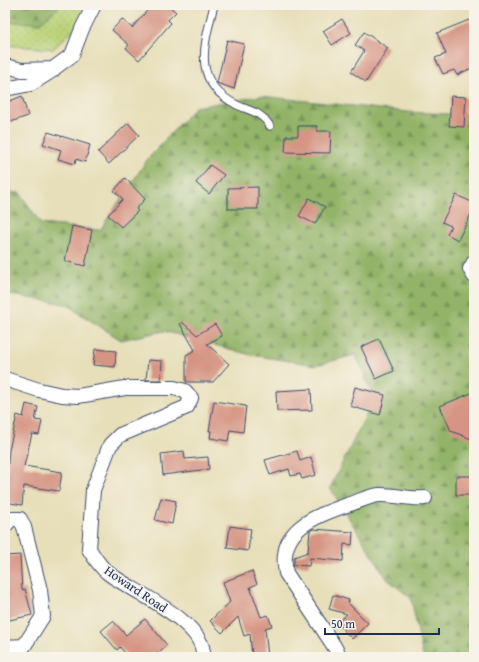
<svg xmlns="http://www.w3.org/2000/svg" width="479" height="662" font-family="'Gentium Book Plus',serif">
	<defs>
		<pattern id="grass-dots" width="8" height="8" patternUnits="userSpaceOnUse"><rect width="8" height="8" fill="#bad277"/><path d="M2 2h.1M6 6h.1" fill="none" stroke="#9fb569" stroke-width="1.8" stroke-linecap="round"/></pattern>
		<pattern id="forest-firs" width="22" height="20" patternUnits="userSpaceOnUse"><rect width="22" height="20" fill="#93b468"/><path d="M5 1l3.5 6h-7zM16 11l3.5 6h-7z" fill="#779359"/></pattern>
	</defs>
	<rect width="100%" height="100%" fill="#f7f3e8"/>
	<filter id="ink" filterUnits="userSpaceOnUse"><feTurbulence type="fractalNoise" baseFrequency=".025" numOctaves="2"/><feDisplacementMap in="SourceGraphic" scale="8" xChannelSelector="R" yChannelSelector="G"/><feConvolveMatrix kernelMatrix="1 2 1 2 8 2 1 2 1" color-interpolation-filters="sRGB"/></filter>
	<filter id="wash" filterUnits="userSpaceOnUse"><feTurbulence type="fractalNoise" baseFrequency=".012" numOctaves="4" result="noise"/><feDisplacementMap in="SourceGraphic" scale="16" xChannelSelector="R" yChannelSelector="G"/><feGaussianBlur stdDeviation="0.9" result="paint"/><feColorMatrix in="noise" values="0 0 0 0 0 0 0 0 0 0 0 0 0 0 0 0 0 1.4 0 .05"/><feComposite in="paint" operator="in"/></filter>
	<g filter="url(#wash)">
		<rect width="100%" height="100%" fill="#e7dfb9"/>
		<path fill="url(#grass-dots)" stroke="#6a806a" d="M5,5H100L53,49L5,45Z"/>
		<path fill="url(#forest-firs)" stroke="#577263" d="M5,5H61L40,23L5,22Z
			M261,96L408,112L474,115V657H423L411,598L387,579L330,488L374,399L356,355L316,365L251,355L164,331L121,340L65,304L5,294V192L20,193L41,224L100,230L147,160L195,107Z"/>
		<g id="blocks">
			<path fill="#d69584" d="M152,5H168L176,12L168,20L171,23L139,60L126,48L129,45L112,30L122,19L132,28Z
				M342,19L351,33L332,45L323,31Z
				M469,20L474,31V67L457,75L454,70L443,74L435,58L446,54L437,33Z
				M364,32L388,48L366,82L351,72L364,51L355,45Z
				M227,40L244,44L234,89L217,83Z
				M22,96L28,116L5,124V103Z
				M451,96L466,97L464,127L449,126Z
				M128,123L139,135L109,164L98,152Z
				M298,126H317V131H331L330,153L285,152L286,136H298Z
				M48,132L90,145L85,162L76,159L75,164L58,159L61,150L43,144Z
				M210,165L224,175L209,194L196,183Z
				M125,178L145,199L136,209L138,211L121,227L108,215L123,199L114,191Z
				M258,187V209H228V188Z
				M456,195L474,203V208L458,240L447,234L451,226L442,222Z
				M309,198L325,207L315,224L299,216Z
				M72,226L92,230L85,266L65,261Z
				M182,322L197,335L215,324L222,336L207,344L229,364L213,382H186V355L195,350L180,324Z
				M379,339L394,371L376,379L361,347Z
				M95,349L116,351L115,367L93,365Z
				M148,360L162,361L161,380H146Z
				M355,387L385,395L380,415L350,406Z
				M311,389L312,410L277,411L276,391Z
				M474,392V440L451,431L440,406Z
				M214,401L246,406L243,432L230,430L228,441L210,438L211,431H209Z
				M26,404L38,407L35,420L42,421L39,435L32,434L24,466L62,472L59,491L24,486L22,505L5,502L9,450L17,415L23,417Z
				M184,451L185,459L208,457L209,469L163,475L161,454Z
				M297,451L300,461L311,457L316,475L302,479L300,474L291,476L289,469L270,475L265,460Z
				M456,476H474V495H456Z
				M161,498L176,501L172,524L155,520Z
				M230,526L251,529L248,551L227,548Z
				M313,529L353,532L352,545L344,544L343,561L310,558L309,566L294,565V557L308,552L310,531Z
				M20,555L22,590L25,589L32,615L5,621V556Z
				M252,571L257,584L250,587L261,617L268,615L272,626L265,628L268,657H252L250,634L244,636L238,617L222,633L210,621L230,602L223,582Z
				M333,595L349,600L348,603L368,623L352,639L337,623L347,614L329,609Z
				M145,619L167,645L153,657H128L120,647L117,650L101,631L113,621L126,635Z"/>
		</g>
	</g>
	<g filter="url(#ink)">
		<use href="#blocks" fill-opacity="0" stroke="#3a496c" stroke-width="1"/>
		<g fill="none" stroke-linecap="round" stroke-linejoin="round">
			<defs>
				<path id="service" d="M214,5C204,46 191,82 237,105C252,112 260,111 270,126"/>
				<path id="minor" d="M5,66L22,70L53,69L72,55L82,29L94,5
					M5,89L31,84L53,70
					M474,262L470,269L474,276
					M5,379L39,390L62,395L78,396L125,388H174L185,391L191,398L187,407L120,435L110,445L93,490L89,549C94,557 100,567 108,573C131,591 207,622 203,657
					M5,526L11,519H20L24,527L40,590L43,616L24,646L5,647
					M340,657L334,646L286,573C277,530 313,517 347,505C357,502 369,496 379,495C395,494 409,500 425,498"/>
			</defs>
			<use href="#service" stroke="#3a496c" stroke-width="9"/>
			<use href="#minor" stroke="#3a496c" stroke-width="16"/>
			<use href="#service" stroke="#fff" stroke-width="7"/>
			<use href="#minor" stroke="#fff" stroke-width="14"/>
		</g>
	</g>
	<g text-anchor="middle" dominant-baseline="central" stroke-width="3" stroke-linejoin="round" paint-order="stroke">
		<g font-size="13" fill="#1b2f5e" stroke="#f7f3e8">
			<text transform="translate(136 589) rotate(34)">Howard Road</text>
		</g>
	</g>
	<rect width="479" height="662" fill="none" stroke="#f7f3e8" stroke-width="20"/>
	<path d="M325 628v6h114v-6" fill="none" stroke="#1b2f5e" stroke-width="2"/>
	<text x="331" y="628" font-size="12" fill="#1b2f5e" stroke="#f7f3e8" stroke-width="3" paint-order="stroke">50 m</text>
</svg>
